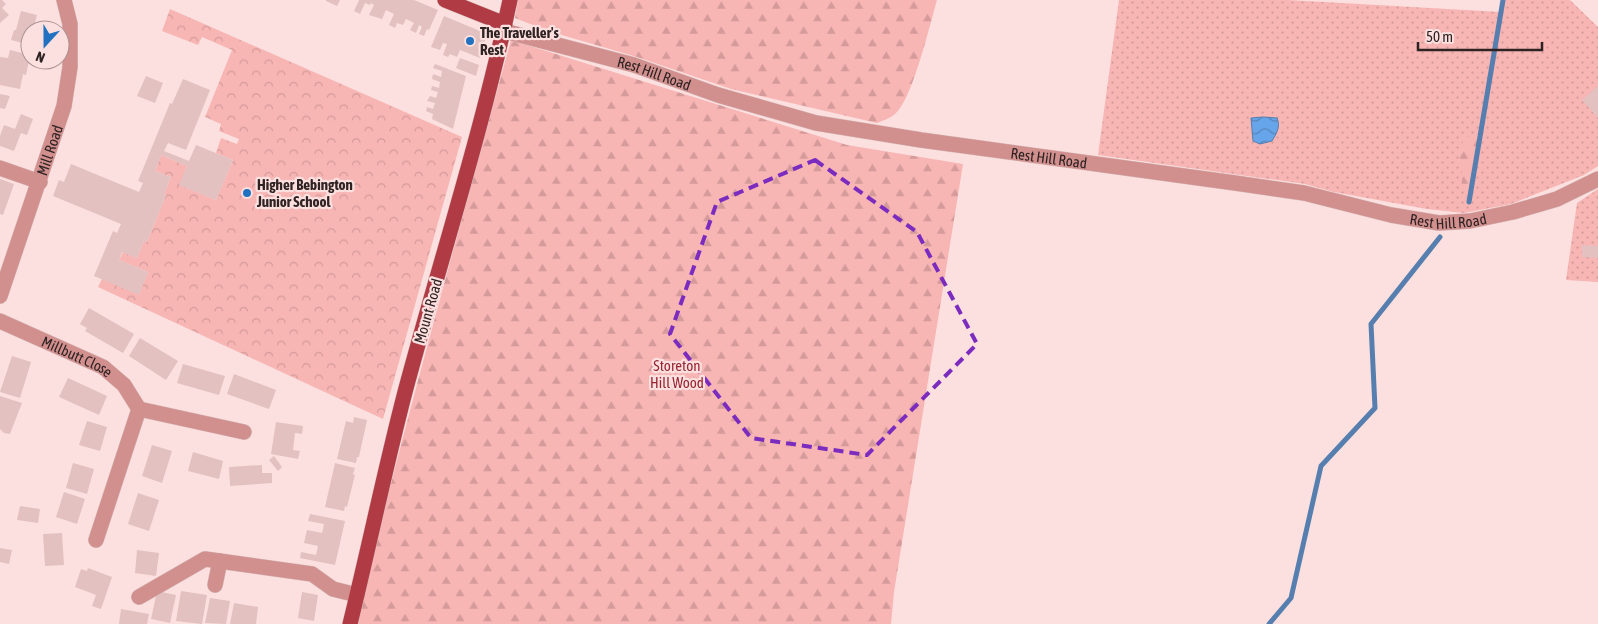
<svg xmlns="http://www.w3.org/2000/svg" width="1598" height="624" font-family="'Asap Condensed',sans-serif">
	<defs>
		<pattern id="grass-dots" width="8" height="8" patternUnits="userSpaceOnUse" patternTransform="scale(1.25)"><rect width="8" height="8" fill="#f7b5b4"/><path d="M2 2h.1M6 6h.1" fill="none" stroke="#d49b9a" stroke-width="1.8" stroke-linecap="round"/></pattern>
		<pattern id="forest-firs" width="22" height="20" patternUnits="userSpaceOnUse" patternTransform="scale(1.25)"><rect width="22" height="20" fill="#f7b5b4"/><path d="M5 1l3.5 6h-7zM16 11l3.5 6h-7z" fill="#d49b9a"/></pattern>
		<pattern id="park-crowns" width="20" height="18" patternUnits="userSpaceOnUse" patternTransform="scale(1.25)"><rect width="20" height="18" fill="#f7b5b4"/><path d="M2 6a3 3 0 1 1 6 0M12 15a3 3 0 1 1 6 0" fill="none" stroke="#d49b9a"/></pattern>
		<pattern id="water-waves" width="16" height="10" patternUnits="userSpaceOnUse" patternTransform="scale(1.25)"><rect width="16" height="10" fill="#67a5ea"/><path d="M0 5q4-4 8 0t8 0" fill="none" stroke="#5586bd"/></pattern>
	</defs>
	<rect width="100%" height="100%" fill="#fce0df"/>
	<path fill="url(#grass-dots)" d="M1119,0H1288L1501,12L1503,0H1570L1598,27V166L1584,175L1511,204L1464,213L1427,209L1334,192L1305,184L1098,155Z
		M1598,189V282L1566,280L1577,203Z"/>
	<path fill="url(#forest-firs)" d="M518,0H937C930,24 912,102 894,115C890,118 882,121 877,123L731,89L637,57L548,31L515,18Z
		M511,40L847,145L963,164L894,592L891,624H356C403,428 458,234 511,40Z
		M1480,136L1470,192L1462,189V169L1459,154L1464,137Z"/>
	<path fill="url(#park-crowns)" d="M170,9L462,137L383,419L98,287L102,279L139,294L148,272L119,260L123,252L137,258L144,241L147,242L166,195L164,194L171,177L155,171L161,155L187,166L180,185L216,200L233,160L216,153L221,138L237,144L239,139L219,131L221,124L205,117L232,50L202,37L198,45L162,31Z"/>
	<path fill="url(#water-waves)" stroke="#567eae" d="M1263,117L1277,118C1281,127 1276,134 1272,141L1260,144L1253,141L1251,118Z"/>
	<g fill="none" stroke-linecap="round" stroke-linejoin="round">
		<path stroke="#567eae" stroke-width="5" d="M1469,202L1503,0
			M1269,624L1291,598L1321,466L1375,408L1371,324L1440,237"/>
	</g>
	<path fill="#e2c1c0" d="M0,0H2L6,4L2,8L9,15L0,23Z
		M326,0H340L337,6L326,1Z
		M359,0H414L438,10L429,30L427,29L424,36L419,34L422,27L419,25L416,33L410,30L414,23L406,19L403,25L397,23L395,28L389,25L394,14L386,10L382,19L369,15L374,5L371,3L370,5L365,3L360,14L354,11Z
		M21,11L37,15L34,26L39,27V30H30V45L11,40L14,30H16Z
		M444,16L487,34L480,58L460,50L457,57L450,54L448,57L443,55L447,44L443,43L440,50L431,47Z
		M10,50L30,55L26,75L23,74L20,89L0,85V57L8,58Z
		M460,58L479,65L476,76L456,68Z
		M435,64L466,76L453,129L432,119L433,114L426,111L427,107L433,109L435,103L427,101L430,96L436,98L438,92L431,90L432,86L439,88L440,82L432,79L433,74L441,77L442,71L433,68Z
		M146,76L163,83L155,103L137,96Z
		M183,79L210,90L186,150L168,143L164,151L189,161L196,145L233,160L216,200L179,185L187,166L161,155L155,171L171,177L164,194L166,195L147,242L144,241L137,258L122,252L119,260L148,272L139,295L94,276L113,231L117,233L121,224L53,196L59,180L64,182L71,164L139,192L143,183L138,181L170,103L172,104Z
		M1598,86V118L1582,100Z
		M0,94L10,96L5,109L0,108Z
		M21,114L33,119L27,135L21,133L14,151L0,146V136L4,125L15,129Z
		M0,179L14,184L3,215L0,214Z
		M1582,245L1598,246V258L1582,257Z
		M89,308L134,334L123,353L85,331L87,328L80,324Z
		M140,338L178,361L166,380L129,356Z
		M12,356L31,362L20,398L0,392Z
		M183,364L225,376L219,395L177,383Z
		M234,374L276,390L269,409L227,394Z
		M68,378L107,396L99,415L59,397Z
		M0,396L22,403L10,434L4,433L0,429Z
		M354,417L367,420L359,457H357L356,463L337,459L346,421L353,423Z
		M87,421L107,427L100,451L79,445Z
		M276,422L303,426L302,434L295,433L293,450L300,451L298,459L271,454Z
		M152,445L172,451L162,483L142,476Z
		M193,452L223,461L219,479L188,471Z
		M274,456L282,467L278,471L269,460Z
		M73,463L94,469L87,494L66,488Z
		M335,463L355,468L353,474L355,475L347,507L345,506L344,511L325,507Z
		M262,465V473H272V483L230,486L229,467Z
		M64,492L85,499L77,524L56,517Z
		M138,493L159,500L149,531L128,524Z
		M20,506L40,509L38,523L17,520Z
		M310,514L345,521L335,565L300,558L301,552L316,555L318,546L304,543L307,530L322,533L323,529L324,524L308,521Z
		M62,533L64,565L45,566L43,534Z
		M0,548L12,550L9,564L0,562Z
		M137,550L159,553L156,576L135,573Z
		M88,568L112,577L101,609L92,606L96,595L75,587L81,569L87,571Z
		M157,591L176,595L170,623L151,619Z
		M181,591L207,595L202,624L176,621Z
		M302,592L318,595L314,621L298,618Z
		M210,598L230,601L226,624L205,623Z
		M234,603L258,607L256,624H230Z
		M121,609L149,614L147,624H119Z"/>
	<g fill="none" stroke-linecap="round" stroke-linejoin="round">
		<defs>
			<g id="minor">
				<path id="s1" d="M504,31L634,65L718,95L816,123L921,140L1235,183L1304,193L1391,215L1439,223L1470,221L1513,212L1557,199L1598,179"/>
				<path d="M0,168L40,182"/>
				<path id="s2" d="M0,296L64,106L70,67V24L64,0"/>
				<path id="s3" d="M0,321L103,367L124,385L139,409L96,540"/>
				<path d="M139,409L244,432"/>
				<path d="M215,585L220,561"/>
				<path d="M139,597L205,559L312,574L333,589L357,595"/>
			</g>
			<path id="major" d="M445,0L505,24
				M350,624C369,547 385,469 405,392C440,261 482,132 510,0"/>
		</defs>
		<use href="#minor" stroke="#d7bebd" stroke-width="16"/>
		<use href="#major" stroke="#d7bebd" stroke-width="16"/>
		<use href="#minor" stroke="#d18f8e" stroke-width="15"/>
		<use href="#major" stroke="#b13b44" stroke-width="15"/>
	</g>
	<path fill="none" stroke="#7b2cbf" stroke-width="4" stroke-dasharray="10 6" stroke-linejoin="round" d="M815,160L917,232L977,344L867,455L751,438L670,334L717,202Z"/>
	<g fill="#2071c0" stroke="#fce0df" stroke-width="2">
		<circle cx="470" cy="41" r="5"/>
		<circle cx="247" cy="193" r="5"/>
	</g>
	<g text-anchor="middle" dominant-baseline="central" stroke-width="4.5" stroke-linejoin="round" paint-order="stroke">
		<g font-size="15" font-weight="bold" fill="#2e2222" stroke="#fce0df" text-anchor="start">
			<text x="480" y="32">The Traveller's<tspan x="480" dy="17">Rest</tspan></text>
			<text x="257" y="184">Higher Bebington<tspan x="257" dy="17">Junior School</tspan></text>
		</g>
		<g font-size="15" fill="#2e2222" stroke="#fce0df">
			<text stroke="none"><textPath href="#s1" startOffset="156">Rest Hill Road</textPath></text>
			<text stroke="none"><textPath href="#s2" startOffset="154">Mill Road</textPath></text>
			<text stroke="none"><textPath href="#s1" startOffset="561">Rest Hill Road</textPath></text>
			<text stroke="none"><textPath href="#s1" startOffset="966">Rest Hill Road</textPath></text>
			<text transform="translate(428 311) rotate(-74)">Mount Road</text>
			<text stroke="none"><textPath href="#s3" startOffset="85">Millbutt Close</textPath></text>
		</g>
		<g font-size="15" fill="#972431" stroke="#fce0df">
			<text x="677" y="365">Storeton<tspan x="677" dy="17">Hill Wood</tspan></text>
		</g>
	</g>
	<g transform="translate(45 45) rotate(201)"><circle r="24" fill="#fce0df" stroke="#aa9493"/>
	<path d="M0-4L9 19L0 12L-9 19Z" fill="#2071c0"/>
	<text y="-8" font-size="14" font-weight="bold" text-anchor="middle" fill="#2e2222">N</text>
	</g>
	<path d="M1418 42v8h124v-8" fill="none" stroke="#2e2222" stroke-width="2.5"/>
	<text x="1426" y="42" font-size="15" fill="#2e2222" stroke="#fce0df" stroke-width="4" paint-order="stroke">50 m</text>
</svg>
